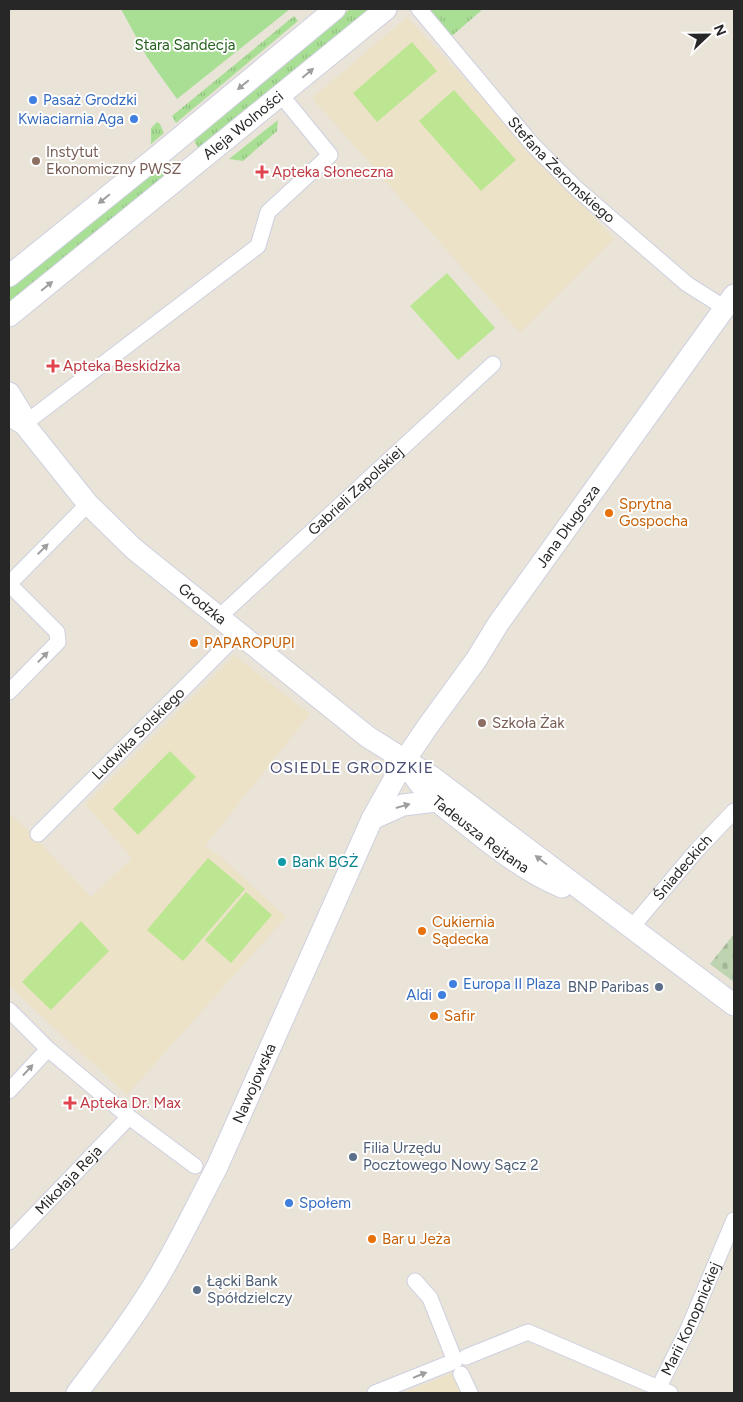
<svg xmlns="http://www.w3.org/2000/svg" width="743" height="1402" font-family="Figtree,sans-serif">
	<defs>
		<pattern id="grass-tufts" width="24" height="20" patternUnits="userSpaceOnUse" patternTransform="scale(1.25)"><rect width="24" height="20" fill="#a9df95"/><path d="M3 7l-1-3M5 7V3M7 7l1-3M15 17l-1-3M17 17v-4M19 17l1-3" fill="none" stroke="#91bf80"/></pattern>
		<pattern id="cemetery-stones" width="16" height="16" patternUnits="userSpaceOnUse" patternTransform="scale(1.25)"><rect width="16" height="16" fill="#bed3b0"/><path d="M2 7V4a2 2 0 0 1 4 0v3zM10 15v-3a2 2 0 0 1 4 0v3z" fill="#a3b597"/></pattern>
	</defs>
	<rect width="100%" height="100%" fill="#e9e3d8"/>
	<path fill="#ebe2c7" d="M407,17L614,239L520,333L312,98Z
		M234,655L310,714L205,846L221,857L286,917L127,1095L9,986V813L29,831L91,897L132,858L85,804Z
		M455,1372L464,1393H403Z"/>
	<path fill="url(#grass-tufts)" d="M350,9H373L199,149L195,143V140L198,134Z
		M425,9H483L453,35L447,34Z
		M294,16L298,21L176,123L172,116Z
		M278,120L277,131L243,161L229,159Z
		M157,122L160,124L164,133L151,144V128Z
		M160,166L170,177L9,305V287Z"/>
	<path fill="url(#cemetery-stones)" d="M734,934V982L710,964Z"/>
	<path fill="#a9df95" d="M121,9H290L177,99L147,57Z"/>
	<path fill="#bce691" d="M412,42L437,71L377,122L353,93Z
		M454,90L516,160L481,191L419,121Z
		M447,273L495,328L458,360L410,306Z
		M170,751L196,777L138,835L113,809Z
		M208,858L245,889L183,961L147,930Z
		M246,892L272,915L231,963L205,940Z
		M81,921L109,951L51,1010L22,982Z"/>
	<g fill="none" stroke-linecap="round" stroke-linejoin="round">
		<defs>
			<g id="street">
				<path id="s1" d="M419,9L532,144L577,189L687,284L725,308"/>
				<path d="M24,424L258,246L268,212L330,155L281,95"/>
				<path d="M9,584L88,504"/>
				<path id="s2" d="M219,617L493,364"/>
				<path d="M9,692L58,642L57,632L9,584"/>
				<path id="s3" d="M38,834L239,633"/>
				<path id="s4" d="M632,927L697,850L734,811"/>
				<path d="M9,1010L48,1049L129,1117L195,1166"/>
				<path d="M9,1091L48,1049"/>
				<path id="s5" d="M9,1242L129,1117"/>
				<path d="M466,1357L528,1332L670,1393"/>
				<path d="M461,1374L470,1393"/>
				<path d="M375,1393L455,1361L430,1298L415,1281"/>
				<path id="s6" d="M656,1393L689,1327L734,1220"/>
			</g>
			<g id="secondary">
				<path d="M9,276L159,155L335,9"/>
				<path id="s7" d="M9,316L386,9"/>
				<path d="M9,393L23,416L24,424"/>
				<path id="s8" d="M9,415L24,424L88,504L134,549L368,737L432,777L734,1005"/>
				<path id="s9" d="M411,771C424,794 446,808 466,824C496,848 526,872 562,887"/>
				<path d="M372,819L403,805L436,801"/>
				<path id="s10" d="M77,1393C105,1356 134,1318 158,1278C179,1243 198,1203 217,1167L372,819L405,760L428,726L476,660L498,624L734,295"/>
			</g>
		</defs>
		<use href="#street" stroke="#ced0e0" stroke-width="17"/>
		<use href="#secondary" stroke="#ced0e0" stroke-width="23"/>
		<use href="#street" stroke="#fff" stroke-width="15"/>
		<use href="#secondary" stroke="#fff" stroke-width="21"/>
	</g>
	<defs><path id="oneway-solid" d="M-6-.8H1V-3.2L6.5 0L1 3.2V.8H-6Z" transform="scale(1.25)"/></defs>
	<g fill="#9e9e9e">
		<use href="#oneway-solid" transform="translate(308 73) rotate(-40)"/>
		<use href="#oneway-solid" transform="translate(243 85) rotate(140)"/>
		<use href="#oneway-solid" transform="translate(104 199) rotate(141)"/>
		<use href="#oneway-solid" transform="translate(47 286) rotate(-39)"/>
		<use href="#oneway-solid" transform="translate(43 549) rotate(-45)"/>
		<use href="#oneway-solid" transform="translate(43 657) rotate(-46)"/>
		<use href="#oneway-solid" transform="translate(403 806) rotate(-16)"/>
		<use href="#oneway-solid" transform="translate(541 860) rotate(-143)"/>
		<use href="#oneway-solid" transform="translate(28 1070) rotate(-47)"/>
		<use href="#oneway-solid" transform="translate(420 1375) rotate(-22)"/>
	</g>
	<g fill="#3f7fe0" stroke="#fff" stroke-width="2">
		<circle cx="33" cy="100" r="5"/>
		<circle cx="134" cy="119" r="5"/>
		<circle cx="453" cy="984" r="5"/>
		<circle cx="442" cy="995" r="5"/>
		<circle cx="289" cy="1203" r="5"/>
	</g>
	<g fill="#8d6e63" stroke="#fff" stroke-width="2">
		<circle cx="36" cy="161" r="5"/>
		<circle cx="482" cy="723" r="5"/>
	</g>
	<g fill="#e0444e" stroke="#fff" stroke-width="2">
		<path d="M259.5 164.5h5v5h5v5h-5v5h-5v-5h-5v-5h5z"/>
		<path d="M50.5 358.5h5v5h5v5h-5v5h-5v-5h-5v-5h5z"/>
		<path d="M67.5 1095.5h5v5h5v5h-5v5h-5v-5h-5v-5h5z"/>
	</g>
	<g fill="#e8710a" stroke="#fff" stroke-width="2">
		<circle cx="609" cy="513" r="5"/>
		<circle cx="194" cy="643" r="5"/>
		<circle cx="422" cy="931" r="5"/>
		<circle cx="434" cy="1016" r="5"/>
		<circle cx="372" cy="1239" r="5"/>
	</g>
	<circle fill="#0f9aa8" stroke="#fff" stroke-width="2" cx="282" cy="862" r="5"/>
	<g fill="#5c6f8a" stroke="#fff" stroke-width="2">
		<circle cx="659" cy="987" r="5"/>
		<circle cx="353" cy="1157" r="5"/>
		<circle cx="197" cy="1290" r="5"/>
	</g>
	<g text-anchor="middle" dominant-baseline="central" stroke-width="4" stroke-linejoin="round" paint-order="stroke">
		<g font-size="15" fill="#24601b" stroke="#fff">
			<text x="185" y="45">Stara Sandecja</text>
		</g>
		<g font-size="15" fill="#366cbe" stroke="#fff" text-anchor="start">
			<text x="43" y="100">Pasaż Grodzki</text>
			<text x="124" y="119" text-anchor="end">Kwiaciarnia Aga</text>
			<text x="463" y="984">Europa II Plaza</text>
			<text x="432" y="995" text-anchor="end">Aldi</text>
			<text x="299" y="1203">Społem</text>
		</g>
		<g font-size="15" fill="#272727" stroke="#fff">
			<text stroke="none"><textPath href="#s7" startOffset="302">Aleja Wolności</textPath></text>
			<text stroke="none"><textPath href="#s1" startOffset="215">Stefana Żeromskiego</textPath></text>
			<text stroke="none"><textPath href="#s2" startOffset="186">Gabrieli Zapolskiej</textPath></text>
			<text stroke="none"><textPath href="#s10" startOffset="1000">Jana Długosza</textPath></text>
			<text stroke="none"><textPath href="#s8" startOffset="272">Grodzka</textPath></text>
			<text stroke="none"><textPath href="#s3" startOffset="142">Ludwika Solskiego</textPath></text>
			<text stroke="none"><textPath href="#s9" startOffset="95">Tadeusza Rejtana</textPath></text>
			<text stroke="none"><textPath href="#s4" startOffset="78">Śniadeckich</textPath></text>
			<text stroke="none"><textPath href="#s10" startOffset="358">Nawojowska</textPath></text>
			<text stroke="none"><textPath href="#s5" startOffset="86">Mikołaja Reja</textPath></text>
			<text stroke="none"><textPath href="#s6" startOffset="82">Marii Konopnickiej</textPath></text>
		</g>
		<g font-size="15" fill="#785e54" stroke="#fff" text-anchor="start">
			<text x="46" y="152">Instytut<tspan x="46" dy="17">Ekonomiczny PWSZ</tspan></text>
			<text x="492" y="723">Szkoła Żak</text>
		</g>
		<g font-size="15" fill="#be3a42" stroke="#fff" text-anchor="start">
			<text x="272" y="172">Apteka Słoneczna</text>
			<text x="63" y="366">Apteka Beskidzka</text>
			<text x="80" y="1103">Apteka Dr. Max</text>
		</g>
		<g font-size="15" fill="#c56008" stroke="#fff" text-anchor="start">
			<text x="619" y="504">Sprytna<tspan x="619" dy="17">Gospocha</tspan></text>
			<text x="204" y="643">PAPAROPUPI</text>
			<text x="432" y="922">Cukiernia<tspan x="432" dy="17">Sądecka</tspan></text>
			<text x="444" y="1016">Safir</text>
			<text x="382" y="1239">Bar u Jeża</text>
		</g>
		<g font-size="15" fill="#0d838f" stroke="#fff" text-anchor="start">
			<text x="292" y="862">Bank BGŻ</text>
		</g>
		<g font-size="15" fill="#4e5e75" stroke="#fff" text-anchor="start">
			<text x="649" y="987" text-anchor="end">BNP Paribas</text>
			<text x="363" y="1148">Filia Urzędu<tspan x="363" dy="17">Pocztowego Nowy Sącz 2</tspan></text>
			<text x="207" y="1281">Łącki Bank<tspan x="207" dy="17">Spółdzielczy</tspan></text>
		</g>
		<g font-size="16" letter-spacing="1" fill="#494e75" stroke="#fff">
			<text x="352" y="767">OSIEDLE GRODZKIE</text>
		</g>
	</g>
	<rect width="743" height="1402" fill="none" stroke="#272727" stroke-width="20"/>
	<g transform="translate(708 35) rotate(68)" stroke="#ffffff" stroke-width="4" paint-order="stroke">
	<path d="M0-4L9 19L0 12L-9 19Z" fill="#272727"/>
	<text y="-8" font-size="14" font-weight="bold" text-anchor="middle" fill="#272727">N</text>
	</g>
</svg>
